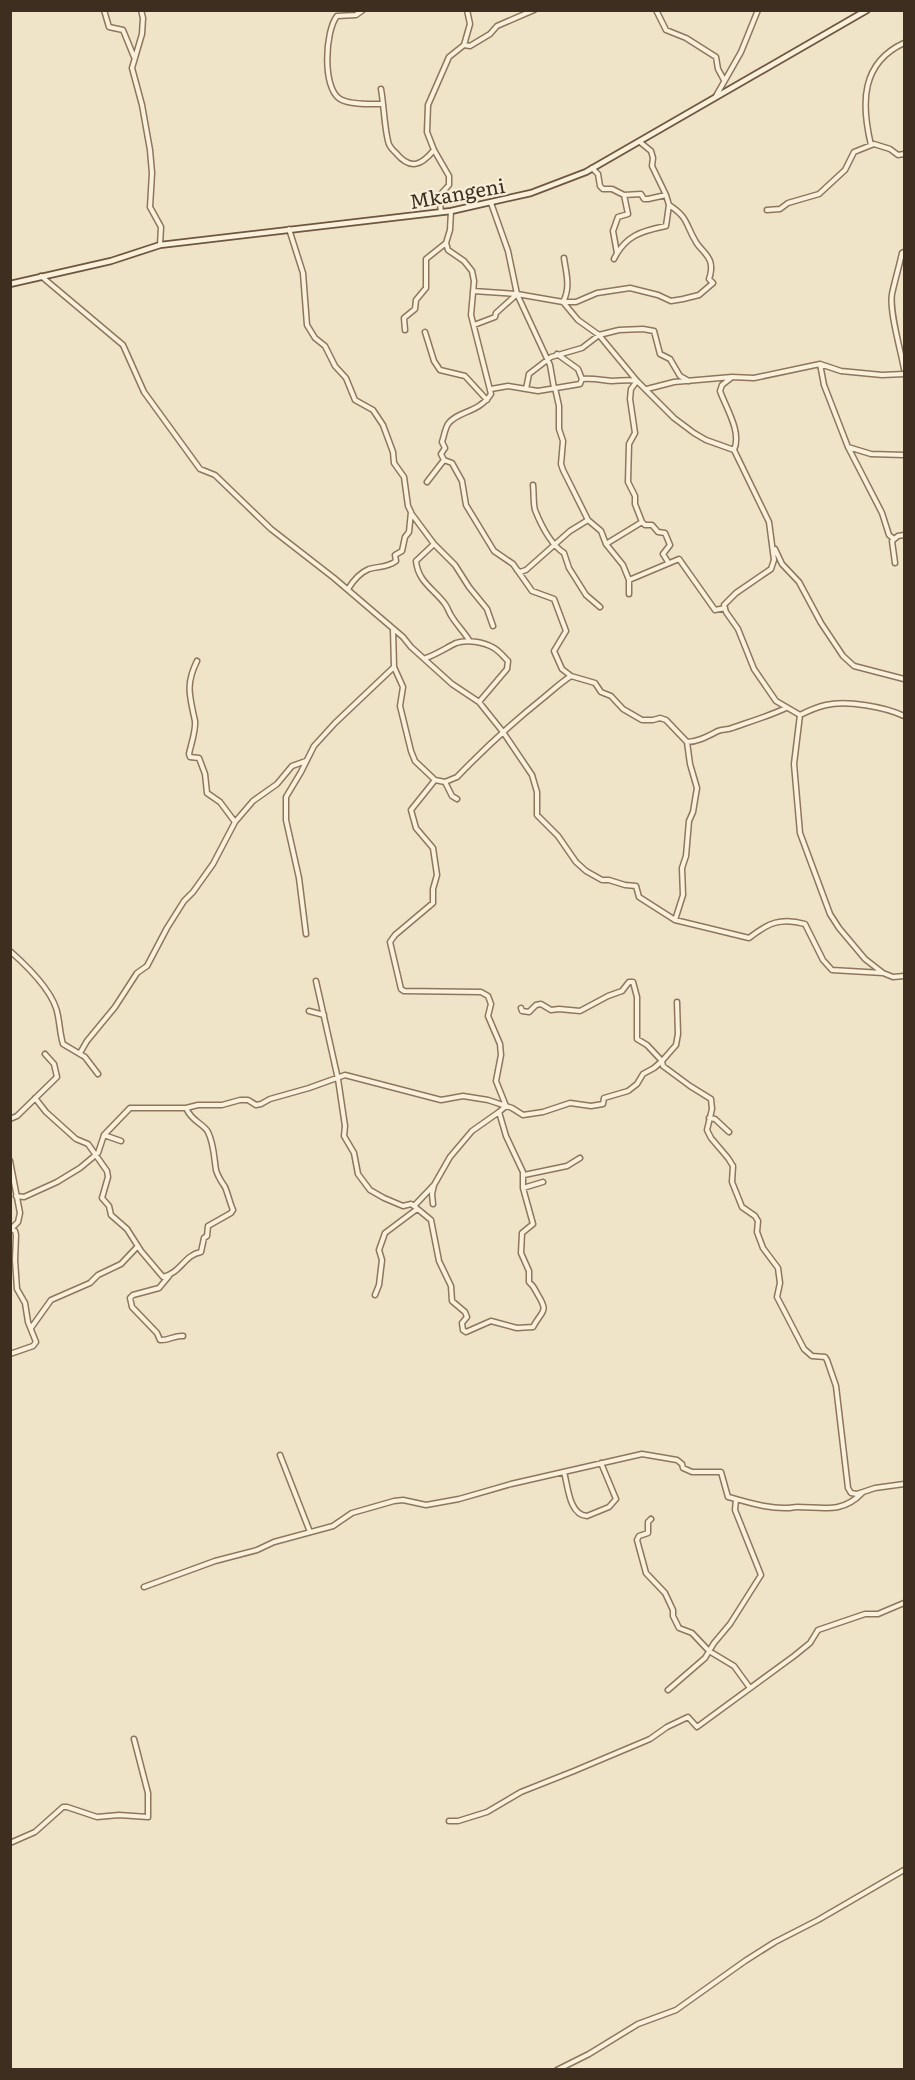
<svg xmlns="http://www.w3.org/2000/svg" width="915" height="2080" font-family="Literata,serif">
	<rect width="100%" height="100%" fill="#f0e4c8"/>
	<g fill="none" stroke-linecap="round" stroke-linejoin="round">
		<defs>
			<path id="street" d="M104,10L109,27L123,30L134,57
				M141,10L143,18L142,34L132,68L142,105L150,150L152,173L150,207L161,227L160,245
				M363,10L356,15L337,16C325,31 322,88 340,99C350,105 370,104 382,104
				M656,10L666,30L686,38L716,57L718,69L724,80
				M464,45L470,46L490,34L497,26L534,10
				M381,89C384,106 384,124 388,141C389,147 392,149 396,153C410,170 421,166 434,150
				M716,96L741,52L758,10
				M871,145C861,103 861,63 904,43
				M592,168L598,174L600,186L603,189H612L624,195L641,194L644,199H648L666,195
				M491,203L508,251L517,294L550,365L554,388
				M767,210L780,209L788,203L819,194L845,170L854,152L874,144L890,149L898,155L904,154
				M441,212L439,196L449,185V176L434,150L427,132L428,105L449,57L464,45L470,24L467,10
				M289,229L303,273L307,325L315,338L325,346L335,366L346,378L355,400L373,410L383,425L393,452L394,463L404,477L408,506L411,512L409,532L405,537L402,551L395,555L396,561C387,568 379,566 369,569C359,573 353,581 348,589
				M904,252L902,253C899,267 895,280 892,294C889,311 901,351 904,369
				M617,253L613,231L618,217L628,214L624,195
				M564,258C566,273 571,287 563,302H576L597,293L630,288L658,295L671,301L683,299L699,295L713,283L709,279C711,274 712,266 710,261C707,253 700,249 696,242C685,224 689,218 669,205L666,195L652,166L653,158L651,151L640,142
				M614,259C625,236 641,231 666,226L669,205
				M41,276L123,345L144,392L200,469L215,475L271,529L334,578L403,637L411,647L452,684L479,702L503,732L532,775L537,792V815L558,836L576,862L586,871L602,880H609L625,885L636,886L639,897L675,920L749,938C768,923 781,917 805,924L823,960L832,970L883,973
				M473,291L517,294L563,302L578,320L599,335L637,381L674,418L694,433L706,440L734,450L769,522L774,560L771,569L736,593L724,605L726,612L738,629L754,669L776,701L800,715C808,711 817,707 826,705C847,700 885,707 904,716
				M474,325L495,317L496,313L516,295
				M405,330L404,318L415,309L416,300L426,288V259L446,243
				M425,332L434,361L440,370L465,376L487,400
				M557,354L578,369L582,379C593,378 601,380 612,381C621,381 628,379 637,381L631,389L630,399L635,433L629,444L628,482L635,496V504L642,522
				M820,364L824,385L848,447L882,513L889,535L894,539
				M731,378L722,385L720,391C726,408 742,432 734,450
				M555,388L559,406V429L563,441L561,464L563,470L588,520L601,531L606,544L623,565L629,580V594
				M491,389L508,386L538,391L580,384L582,379
				M526,389L529,374L551,357L582,348L599,335L619,330L643,329L654,331L660,354L670,359L680,376L689,381
				M647,389L674,382L732,377L754,378L820,364L841,371L882,375L904,374
				M848,447L871,454L904,455
				M444,460L452,463L462,481L466,505L494,551L513,564L532,591L554,599L566,631L554,651L562,669L571,676L595,683L601,692L611,696L623,709L642,720H653L660,718L666,720L687,742C698,742 708,736 718,731C722,729 728,730 732,728C749,722 769,716 786,708
				M427,482L444,460L441,454L445,448L442,442C444,436 445,429 448,424C457,411 479,413 491,394L471,315L474,281L472,271L464,261L448,250L446,243L450,230L451,211
				M533,485C534,493 533,502 535,510C541,525 550,544 564,553L569,568L586,595L600,607
				M411,513L434,544L455,565L469,587L487,609L493,626
				M434,544L416,561C418,582 434,589 445,604C448,608 449,613 452,617C457,625 464,632 469,640
				M606,544L642,522L645,525H652L658,532L665,533L670,545L663,554L668,562
				M775,549L782,564L799,582L821,623L843,656L854,666L904,679
				M895,563L892,541L898,536L904,535
				M517,570L520,572L526,570L570,531L588,520
				M629,580L679,559L715,610L725,608
				M393,629L394,667L403,687L400,706L411,751L415,761L435,780L411,810L416,828L433,848L437,875L433,889V903L395,935L390,942L401,989L404,991L481,992L488,996L491,1004L488,1016L500,1044L501,1055L496,1081L506,1106L499,1112L506,1136L523,1172V1188L533,1224L522,1233L521,1253L529,1271V1282C534,1286 535,1290 538,1295C549,1313 542,1310 533,1327L517,1328L491,1321L466,1332L463,1330L462,1323L467,1317L465,1312L452,1301L451,1286L439,1261L431,1220L414,1206L434,1185
				M426,658C437,654 446,648 456,643C467,639 484,642 494,648C499,651 504,657 508,661L507,669L479,702
				M197,661C185,685 190,697 195,721C196,731 191,744 189,754L190,757L199,758L205,774L207,793L220,802L235,822
				M800,715L794,764L800,833L830,914L839,928L865,959L883,973L893,977L904,976
				M435,780L445,782L457,777C484,749 512,723 542,699C552,691 560,683 571,676
				M445,782L452,796L457,799
				M675,920L683,895L682,868L686,856L689,821L693,812L697,788L690,764L687,742
				M306,934L299,878L286,820V797L301,772L314,746L335,723L394,667
				M10,951C27,966 55,993 58,1016C60,1026 60,1034 63,1044L85,1057L98,1074
				M316,981L338,1079L345,1126L344,1136L354,1153L358,1174L370,1190L384,1198L403,1206L411,1204L414,1206
				M677,1002L678,1034L676,1045L662,1061L663,1066L690,1086L711,1099L712,1109L707,1130L711,1138L728,1158L733,1166L732,1182L742,1207L755,1216L758,1221L757,1232L763,1248L778,1268L780,1283L777,1297L804,1349L812,1356L825,1357L827,1360L836,1386L848,1488L851,1493L857,1494L875,1488L904,1484
				M309,1011L324,1015
				M80,1053L87,1041L115,1007L137,973L147,966L167,928L184,901L193,892L213,864L235,822L253,801L277,784L292,766L306,761
				M35,1098L46,1112L76,1139L88,1144L107,1171L108,1177L102,1198L109,1206L111,1215L127,1229L141,1251L163,1277C182,1272 184,1255 201,1252L204,1238L207,1236L208,1226L231,1213L233,1210C230,1203 228,1194 225,1187C221,1181 218,1177 216,1170C214,1158 214,1144 208,1132C203,1123 192,1122 186,1108
				M709,1118L715,1119L729,1132
				M10,1119L17,1116L57,1077L54,1064L45,1054
				M104,1135L130,1108H186L198,1105H222L240,1100H248L256,1105L261,1104L270,1099L309,1088L345,1075L441,1100L463,1096L488,1100L512,1108L523,1115L543,1112L570,1103L591,1106L603,1104L604,1098L628,1091L637,1084L643,1074L654,1068L662,1061L647,1045L637,1039V997L633,982H629L622,991L608,996L580,1011L559,1009L551,1010L541,1004L536,1005L529,1012L522,1011L521,1008
				M10,1161L20,1213L18,1222L11,1229
				M524,1175L567,1166L580,1158
				M523,1188L543,1182
				M16,1196L24,1197L57,1182L80,1168L98,1153L104,1135L121,1141
				M433,1204L432,1194L434,1185L450,1157L472,1131L499,1112
				M169,1276L159,1288L133,1295L130,1298L132,1307L157,1333L160,1340C168,1341 175,1335 183,1336
				M375,1295L379,1285L382,1260L379,1250L385,1233L417,1209
				M31,1328L51,1300L90,1283L98,1275L121,1264L138,1246
				M10,1354L33,1346L36,1342L28,1322L25,1303L17,1289L15,1260L16,1235L15,1231L12,1229
				M280,1455L310,1532
				M564,1472C568,1486 569,1515 587,1516L609,1507L616,1499L601,1463
				M651,1519L648,1522V1533L639,1536L637,1540L646,1573L665,1593L673,1610V1616L679,1628L692,1633L709,1651L734,1666L750,1688
				M144,1587L215,1561L257,1550L274,1542L333,1526L352,1513L394,1501L403,1500L426,1505L459,1499L511,1484L642,1454L677,1460L682,1464L683,1468L692,1472H721L728,1497C748,1502 768,1509 788,1508C791,1508 794,1507 797,1507C822,1507 842,1514 862,1493
				M668,1690L705,1658L714,1643L730,1624L761,1575L735,1510L736,1499
				M449,1821H458L487,1812L521,1792L574,1771L650,1739L667,1727L688,1717L697,1727L794,1656L810,1643L818,1630L865,1614H878L904,1603
				M10,1843L35,1832L63,1807H67L97,1817L119,1815L148,1817V1793L134,1739
				M557,2070L589,2054L638,2024L676,2010L745,1961L775,1942L818,1920L904,1870"/>
			<path id="secondary" d="M10,284L111,261L160,245L451,211L531,193L586,172L867,10"/>
		</defs>
		<use href="#street" stroke="#8d765c" stroke-width="7"/>
		<use href="#secondary" stroke="#6f573f" stroke-width="8"/>
		<use href="#street" stroke="#faf1dc" stroke-width="4"/>
		<use href="#secondary" stroke="#faf1dc" stroke-width="4.5"/>
	</g>
	<g text-anchor="middle" dominant-baseline="central" stroke-width="4.5" stroke-linejoin="round" paint-order="stroke">
		<g font-size="20" fill="#3d2e20" stroke="#f7eed8">
			<text transform="translate(457 192) rotate(-10)">Mkangeni</text>
		</g>
	</g>
	<rect width="915" height="2080" fill="none" stroke="#3d2e20" stroke-width="24"/>
</svg>
